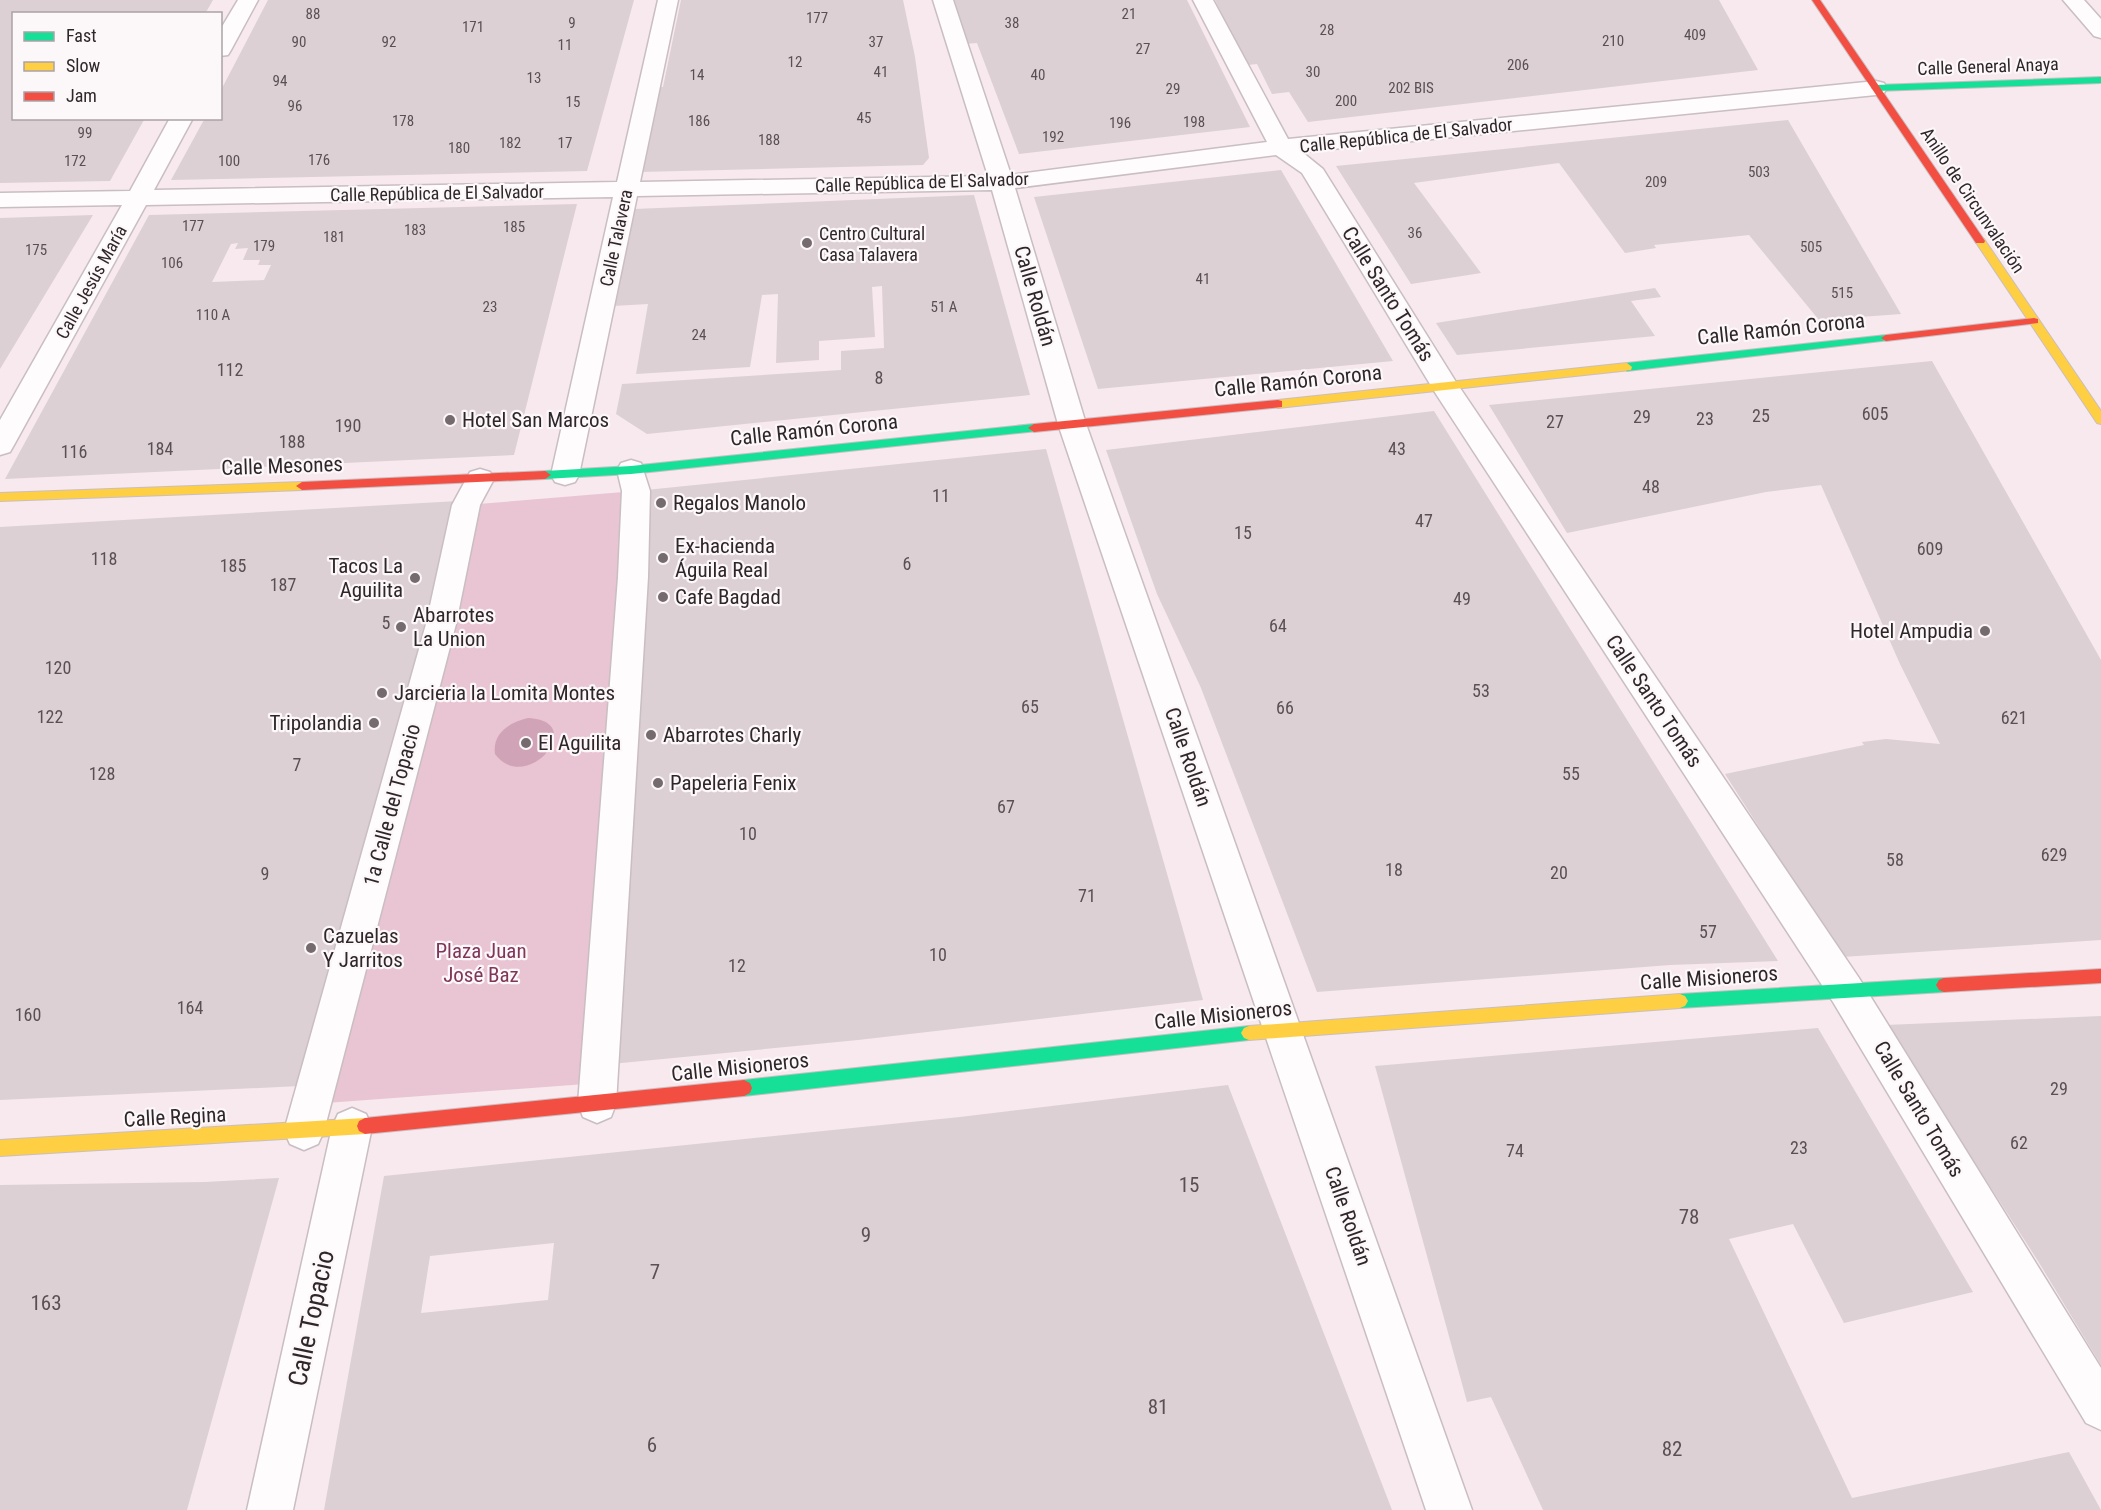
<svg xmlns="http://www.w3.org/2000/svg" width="2101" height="1510" font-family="'Roboto Condensed',sans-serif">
	<rect width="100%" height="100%" fill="#f7e9ee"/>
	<path fill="#e9c4d2" d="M636,491L599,1083L312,1104L466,505Z"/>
	<path fill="#d0a3b6" d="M528,718C590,721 526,796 495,754C492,733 510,722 528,718Z"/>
	<path fill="#dcd0d5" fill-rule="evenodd" d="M0,0H213L205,14H14V118H145L110,181L0,183Z
		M268,0H634L587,171L171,180L205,118H220V92Z
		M681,0H903L915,57L929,158L923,165L639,172L658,87H663Z
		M953,0H1187L1250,127L1019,154L977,43L964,44Z
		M1215,0H1719L1758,70L1308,122L1289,92L1272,94L1257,64L1247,65Z
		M1788,120L1901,314L1819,320L1749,235L1654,245L1656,248L1625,253L1559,163L1414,183L1481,273L1411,284L1336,166Z
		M1281,170L1393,361L1098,389L1034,197Z
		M974,195L1030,395L647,434L616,414L622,384L841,370V351L884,348L882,286L872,287L875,337L819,341V360L776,363L778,294L762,295L750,367L636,374L648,304L613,306L634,209Z
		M577,204L514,455L5,479L149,215ZM238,243L235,249L248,248L243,260H260L258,265H271L264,280L212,282L231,244Z
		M93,215L52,283L0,369V218Z
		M1655,288L1661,297L1631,301L1655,336L1457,355L1436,323Z
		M1932,361L2101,660V940L1842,957L1725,774L1864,745L1862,742L1886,739L1940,744L1900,664L1821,485L1766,492L1567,533L1489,405Z
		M1434,411L1517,544L1778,961L1670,965L1317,992L1201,688L1157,594L1106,450Z
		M1046,449L1203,1000L858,1040L611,1064L646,490Z
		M458,501L300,1086L0,1100V527Z
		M2101,1016V1365L2038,1261L1886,1025Z
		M1818,1028L1973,1292L1844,1323L1793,1224L1729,1239L1852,1498L2069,1452L2101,1510H1543L1491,1397L1467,1402L1375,1066Z
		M1228,1085L1392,1510H324L384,1176L960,1117ZM554,1243L548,1300L421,1313L430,1256Z
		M279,1178L187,1510H0V1185L205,1182Z"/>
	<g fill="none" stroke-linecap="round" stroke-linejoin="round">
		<defs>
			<path id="street" d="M238,0H258L231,50L228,55L220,56V30Z
				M658,0H678L640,182L988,176L933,0H953L1011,175L1267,142L1193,0H1213L1288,139L1876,81L1884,83L1887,88L1884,93L1876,95L1302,152L1323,169L1456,382L1859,978L2101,1368V1430L2086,1423L1833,1002L1436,394L1302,173L1276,155L1015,188L1086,424L1472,1510H1426L1058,424L992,190L637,196L579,475L575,482L565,485L555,482L551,475L613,197L146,205L14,445L10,452L0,455V420L122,205L0,207V193L130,191L170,118H193L154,190L617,182Z
				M2063,0H2084L2101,19V38L2094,36Z
				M631,460L641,463L650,491L648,577L616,1104L611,1117L597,1123L583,1117L578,1104L618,577L622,491L617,470L621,463Z
				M480,469L490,472L494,479L480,505L456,624L324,1131L318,1144L304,1150L290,1144L284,1131L426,624L452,505L470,472Z
				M352,1108L366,1114L372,1127L293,1510H247L332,1127L338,1114Z"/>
			<path id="fast" d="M2101,77V83L1876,91L1871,88L1876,85Z
				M1886,335L1890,336V340L1627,371L1622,367L1627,363Z
				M1034,424L1038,425V431L631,474L545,479L539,475L545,471L631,466Z
				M1944,978L1949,980L1952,985L1949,990L1944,992L1680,1008L1675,1006L1672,1001L1675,996L1680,994Z
				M1249,1026L1254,1028L1257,1033L1254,1038L1249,1040L744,1096L738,1093L736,1088L738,1083L744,1080Z"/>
			<path id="slow" d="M1980,238L1984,239L2101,411V424L2097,423L1975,241Z
				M1627,363L1632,367L1631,370L1278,408L1272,404L1278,400Z
				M302,482L308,486L302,490L0,501V493Z
				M1680,994L1685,996L1688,1001L1685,1006L1680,1008L1249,1040L1244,1038L1241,1033L1244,1028L1249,1026Z
				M365,1118L371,1121L373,1126L371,1131L365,1134L0,1156V1140Z"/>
			<path id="jam" d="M1812,0H1820L1985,241L1984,243H1976Z
				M2034,318L2038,319V323L1886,341L1881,338L1886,335Z
				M1278,400L1282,401V407L1034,432L1028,428L1034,424Z
				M545,471L551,475L545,479L302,490L296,486L302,482Z
				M2101,969V983L1944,992L1939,990L1936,985L1939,980L1944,978Z
				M744,1080L750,1083L752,1088L750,1093L744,1096L365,1134L359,1131L357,1126L359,1121L365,1118Z"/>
		</defs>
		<use href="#street" stroke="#c9bec2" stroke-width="3"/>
		<use href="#fast" stroke="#c9bec2" stroke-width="2"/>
		<use href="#slow" stroke="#c9bec2" stroke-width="2"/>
		<use href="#jam" stroke="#c9bec2" stroke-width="2"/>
		<use href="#street" fill="#fefcfc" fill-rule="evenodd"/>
		<use href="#fast" fill="#16e098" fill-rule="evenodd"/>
		<use href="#slow" fill="#ffcf43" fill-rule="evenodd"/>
		<use href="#jam" fill="#f24e42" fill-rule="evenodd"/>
	</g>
	<g fill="#756a6e" stroke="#fcf7f9" stroke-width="2">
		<circle cx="807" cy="243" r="6"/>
		<circle cx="450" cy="420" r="6"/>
		<circle cx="661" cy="503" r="6"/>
		<circle cx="663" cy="558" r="6"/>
		<circle cx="415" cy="578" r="6"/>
		<circle cx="663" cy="597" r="6"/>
		<circle cx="401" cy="627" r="6"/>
		<circle cx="1985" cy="631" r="6"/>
		<circle cx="382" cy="693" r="6"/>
		<circle cx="374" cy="723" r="6"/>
		<circle cx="651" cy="735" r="6"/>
		<circle cx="526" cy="743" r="6"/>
		<circle cx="658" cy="783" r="6"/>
		<circle cx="311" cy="948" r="6"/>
	</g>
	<g text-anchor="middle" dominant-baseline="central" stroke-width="4.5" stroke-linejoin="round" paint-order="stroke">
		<g font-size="15" fill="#5a5054">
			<text x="313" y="14">88</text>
			<text x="1129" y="14">21</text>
			<text x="817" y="18">177</text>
			<text x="572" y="23">9</text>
			<text x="1012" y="23">38</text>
			<text x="473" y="27">171</text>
			<text x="1327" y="30">28</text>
			<text x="1695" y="35">409</text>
			<text x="1613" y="41">210</text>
			<text x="299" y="42">90</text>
			<text x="389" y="42">92</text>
			<text x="876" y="42">37</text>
			<text x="565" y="45">11</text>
			<text x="1143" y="49">27</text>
			<text x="795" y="62">12</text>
			<text x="1518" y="65">206</text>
			<text x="881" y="72">41</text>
			<text x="1313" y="72">30</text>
			<text x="697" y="75">14</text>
			<text x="1038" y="75">40</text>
			<text x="534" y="78">13</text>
			<text x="280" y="81">94</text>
			<text x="1411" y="88">202 BIS</text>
			<text x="1173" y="89">29</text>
			<text x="1346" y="101">200</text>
			<text x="573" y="102">15</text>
			<text x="295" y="106">96</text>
			<text x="864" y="118">45</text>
			<text x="403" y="121">178</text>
			<text x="699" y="121">186</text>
			<text x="1194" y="122">198</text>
			<text x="1120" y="123">196</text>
			<text x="85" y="133">99</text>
			<text x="1053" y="137">192</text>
			<text x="769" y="140">188</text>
			<text x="510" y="143">182</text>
			<text x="565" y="143">17</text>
			<text x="459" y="148">180</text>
			<text x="319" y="160">176</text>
			<text x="75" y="161">172</text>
			<text x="229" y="161">100</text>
			<text x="1759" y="172">503</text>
			<text x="1656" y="182">209</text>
			<text x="193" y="226">177</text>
			<text x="514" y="227">185</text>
			<text x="415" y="230">183</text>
			<text x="1415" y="233">36</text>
			<text x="334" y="237">181</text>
			<text x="264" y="246">179</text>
			<text x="1811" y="247">505</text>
			<text x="36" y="250">175</text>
			<text x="172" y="263">106</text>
			<text x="1203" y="279">41</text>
			<text x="1842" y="293">515</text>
			<text x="490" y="307">23</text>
			<text x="944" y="307">51 A</text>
			<text x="213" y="315">110 A</text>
			<text x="699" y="335">24</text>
		</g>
		<g font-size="18" fill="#2f2629" stroke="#fcf7f9">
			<text transform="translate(1988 66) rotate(-2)">Calle General Anaya</text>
			<text transform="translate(1406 135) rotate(-6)">Calle República de El Salvador</text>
			<text transform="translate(922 182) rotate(-2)">Calle República de El Salvador</text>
			<text transform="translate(437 193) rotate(-1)">Calle República de El Salvador</text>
			<text transform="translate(1973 200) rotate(56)">Anillo de Circunvalación</text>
			<text transform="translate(616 238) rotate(-78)">Calle Talavera</text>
			<text transform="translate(91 282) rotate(-61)">Calle Jesús María</text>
		</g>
		<g font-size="18" fill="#2f2629" stroke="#fcf7f9" text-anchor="start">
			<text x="819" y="233">Centro Cultural<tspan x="819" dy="21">Casa Talavera</tspan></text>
		</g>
		<g font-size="18" fill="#5a5054">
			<text x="230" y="369">112</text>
			<text x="879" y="377">8</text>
			<text x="1875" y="413">605</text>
			<text x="1761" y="415">25</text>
			<text x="1642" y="416">29</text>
			<text x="1705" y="418">23</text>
			<text x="1555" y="421">27</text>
			<text x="348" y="425">190</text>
			<text x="292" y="441">188</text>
			<text x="160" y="448">184</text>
			<text x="1397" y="448">43</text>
			<text x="74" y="451">116</text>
			<text x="1651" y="486">48</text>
			<text x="941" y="495">11</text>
			<text x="1424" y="520">47</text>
			<text x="1243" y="532">15</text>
			<text x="1930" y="548">609</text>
			<text x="104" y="558">118</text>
			<text x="907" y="563">6</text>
			<text x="233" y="565">185</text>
			<text x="283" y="584">187</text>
			<text x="1462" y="598">49</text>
			<text x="386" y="622">5</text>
			<text x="1278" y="625">64</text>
			<text x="58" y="667">120</text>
			<text x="1481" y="690">53</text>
			<text x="1030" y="706">65</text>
			<text x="1285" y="707">66</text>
			<text x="50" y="716">122</text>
			<text x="2014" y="717">621</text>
			<text x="297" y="764">7</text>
			<text x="102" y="773">128</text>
			<text x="1571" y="773">55</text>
			<text x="1006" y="806">67</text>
			<text x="748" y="833">10</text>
			<text x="2054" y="854">629</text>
			<text x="1895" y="859">58</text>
			<text x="1394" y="869">18</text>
			<text x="1559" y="872">20</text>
			<text x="265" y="873">9</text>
			<text x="1087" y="895">71</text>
			<text x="1708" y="931">57</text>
			<text x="938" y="954">10</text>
			<text x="737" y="965">12</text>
			<text x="190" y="1007">164</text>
			<text x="28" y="1014">160</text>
			<text x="2059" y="1088">29</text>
			<text x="2019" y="1142">62</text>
			<text x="1799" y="1147">23</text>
			<text x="1515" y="1150">74</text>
		</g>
		<g font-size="21" fill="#2f2629" stroke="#fcf7f9">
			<text transform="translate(1388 294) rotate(58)">Calle Santo Tomás</text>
			<text transform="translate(1035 296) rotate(74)">Calle Roldán</text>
			<text transform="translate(1781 329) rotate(-6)">Calle Ramón Corona</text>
			<text transform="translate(1298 381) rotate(-6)">Calle Ramón Corona</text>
			<text transform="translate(814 430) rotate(-6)">Calle Ramón Corona</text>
			<text transform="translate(282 466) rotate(-2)">Calle Mesones</text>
			<text transform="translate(1654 701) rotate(56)">Calle Santo Tomás</text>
			<text transform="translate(1188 757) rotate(71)">Calle Roldán</text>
			<text transform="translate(392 805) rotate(-75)">1a Calle del Topacio</text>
			<text transform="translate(1709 978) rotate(-4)">Calle Misioneros</text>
			<text transform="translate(1223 1015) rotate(-6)">Calle Misioneros</text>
			<text transform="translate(740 1067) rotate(-6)">Calle Misioneros</text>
			<text transform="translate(1919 1109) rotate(59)">Calle Santo Tomás</text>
			<text transform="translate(175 1117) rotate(-3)">Calle Regina</text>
			<text transform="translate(1348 1216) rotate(71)">Calle Roldán</text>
		</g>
		<g font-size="21" fill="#2f2629" stroke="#fcf7f9" text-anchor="start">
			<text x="462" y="420">Hotel San Marcos</text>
			<text x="673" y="503">Regalos Manolo</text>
			<text x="675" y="546">Ex-hacienda<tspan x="675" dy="24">Águila Real</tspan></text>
			<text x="403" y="566" text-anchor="end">Tacos La<tspan x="403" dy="24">Aguilita</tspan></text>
			<text x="675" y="597">Cafe Bagdad</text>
			<text x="413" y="615">Abarrotes<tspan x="413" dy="24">La Union</tspan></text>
			<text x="1973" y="631" text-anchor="end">Hotel Ampudia</text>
			<text x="394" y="693">Jarcieria la Lomita Montes</text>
			<text x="362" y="723" text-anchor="end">Tripolandia</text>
			<text x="663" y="735">Abarrotes Charly</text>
			<text x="538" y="743">El Aguilita</text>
			<text x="670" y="783">Papeleria Fenix</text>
			<text x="323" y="936">Cazuelas<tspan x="323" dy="24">Y Jarritos</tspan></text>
		</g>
		<g font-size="21" fill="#803659" stroke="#fcf7f9">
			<text x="481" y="951">Plaza Juan<tspan x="481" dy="24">José Baz</tspan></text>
		</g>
		<g font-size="21" fill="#5a5054">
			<text x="1189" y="1185">15</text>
			<text x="1689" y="1217">78</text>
			<text x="866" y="1235">9</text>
			<text x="655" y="1272">7</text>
			<text x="46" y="1303">163</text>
			<text x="1158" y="1407">81</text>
			<text x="652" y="1445">6</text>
			<text x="1672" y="1449">82</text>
		</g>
		<g font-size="26" fill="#2f2629" stroke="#fcf7f9">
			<text transform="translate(311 1318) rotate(-78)">Calle Topacio</text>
		</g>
	</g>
	<rect x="12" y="12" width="210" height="108" fill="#fcf7f9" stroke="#aaa3a6" stroke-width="1.5"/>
	<rect x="24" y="32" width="30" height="9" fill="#16e098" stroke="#aaa3a6" stroke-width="1.5"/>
	<text x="66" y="42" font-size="18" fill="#2f2629">Fast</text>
	<rect x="24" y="62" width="30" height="9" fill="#ffcf43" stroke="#aaa3a6" stroke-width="1.5"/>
	<text x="66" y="72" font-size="18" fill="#2f2629">Slow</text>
	<rect x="24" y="92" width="30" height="9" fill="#f24e42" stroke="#aaa3a6" stroke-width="1.5"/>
	<text x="66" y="102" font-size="18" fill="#2f2629">Jam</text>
</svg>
